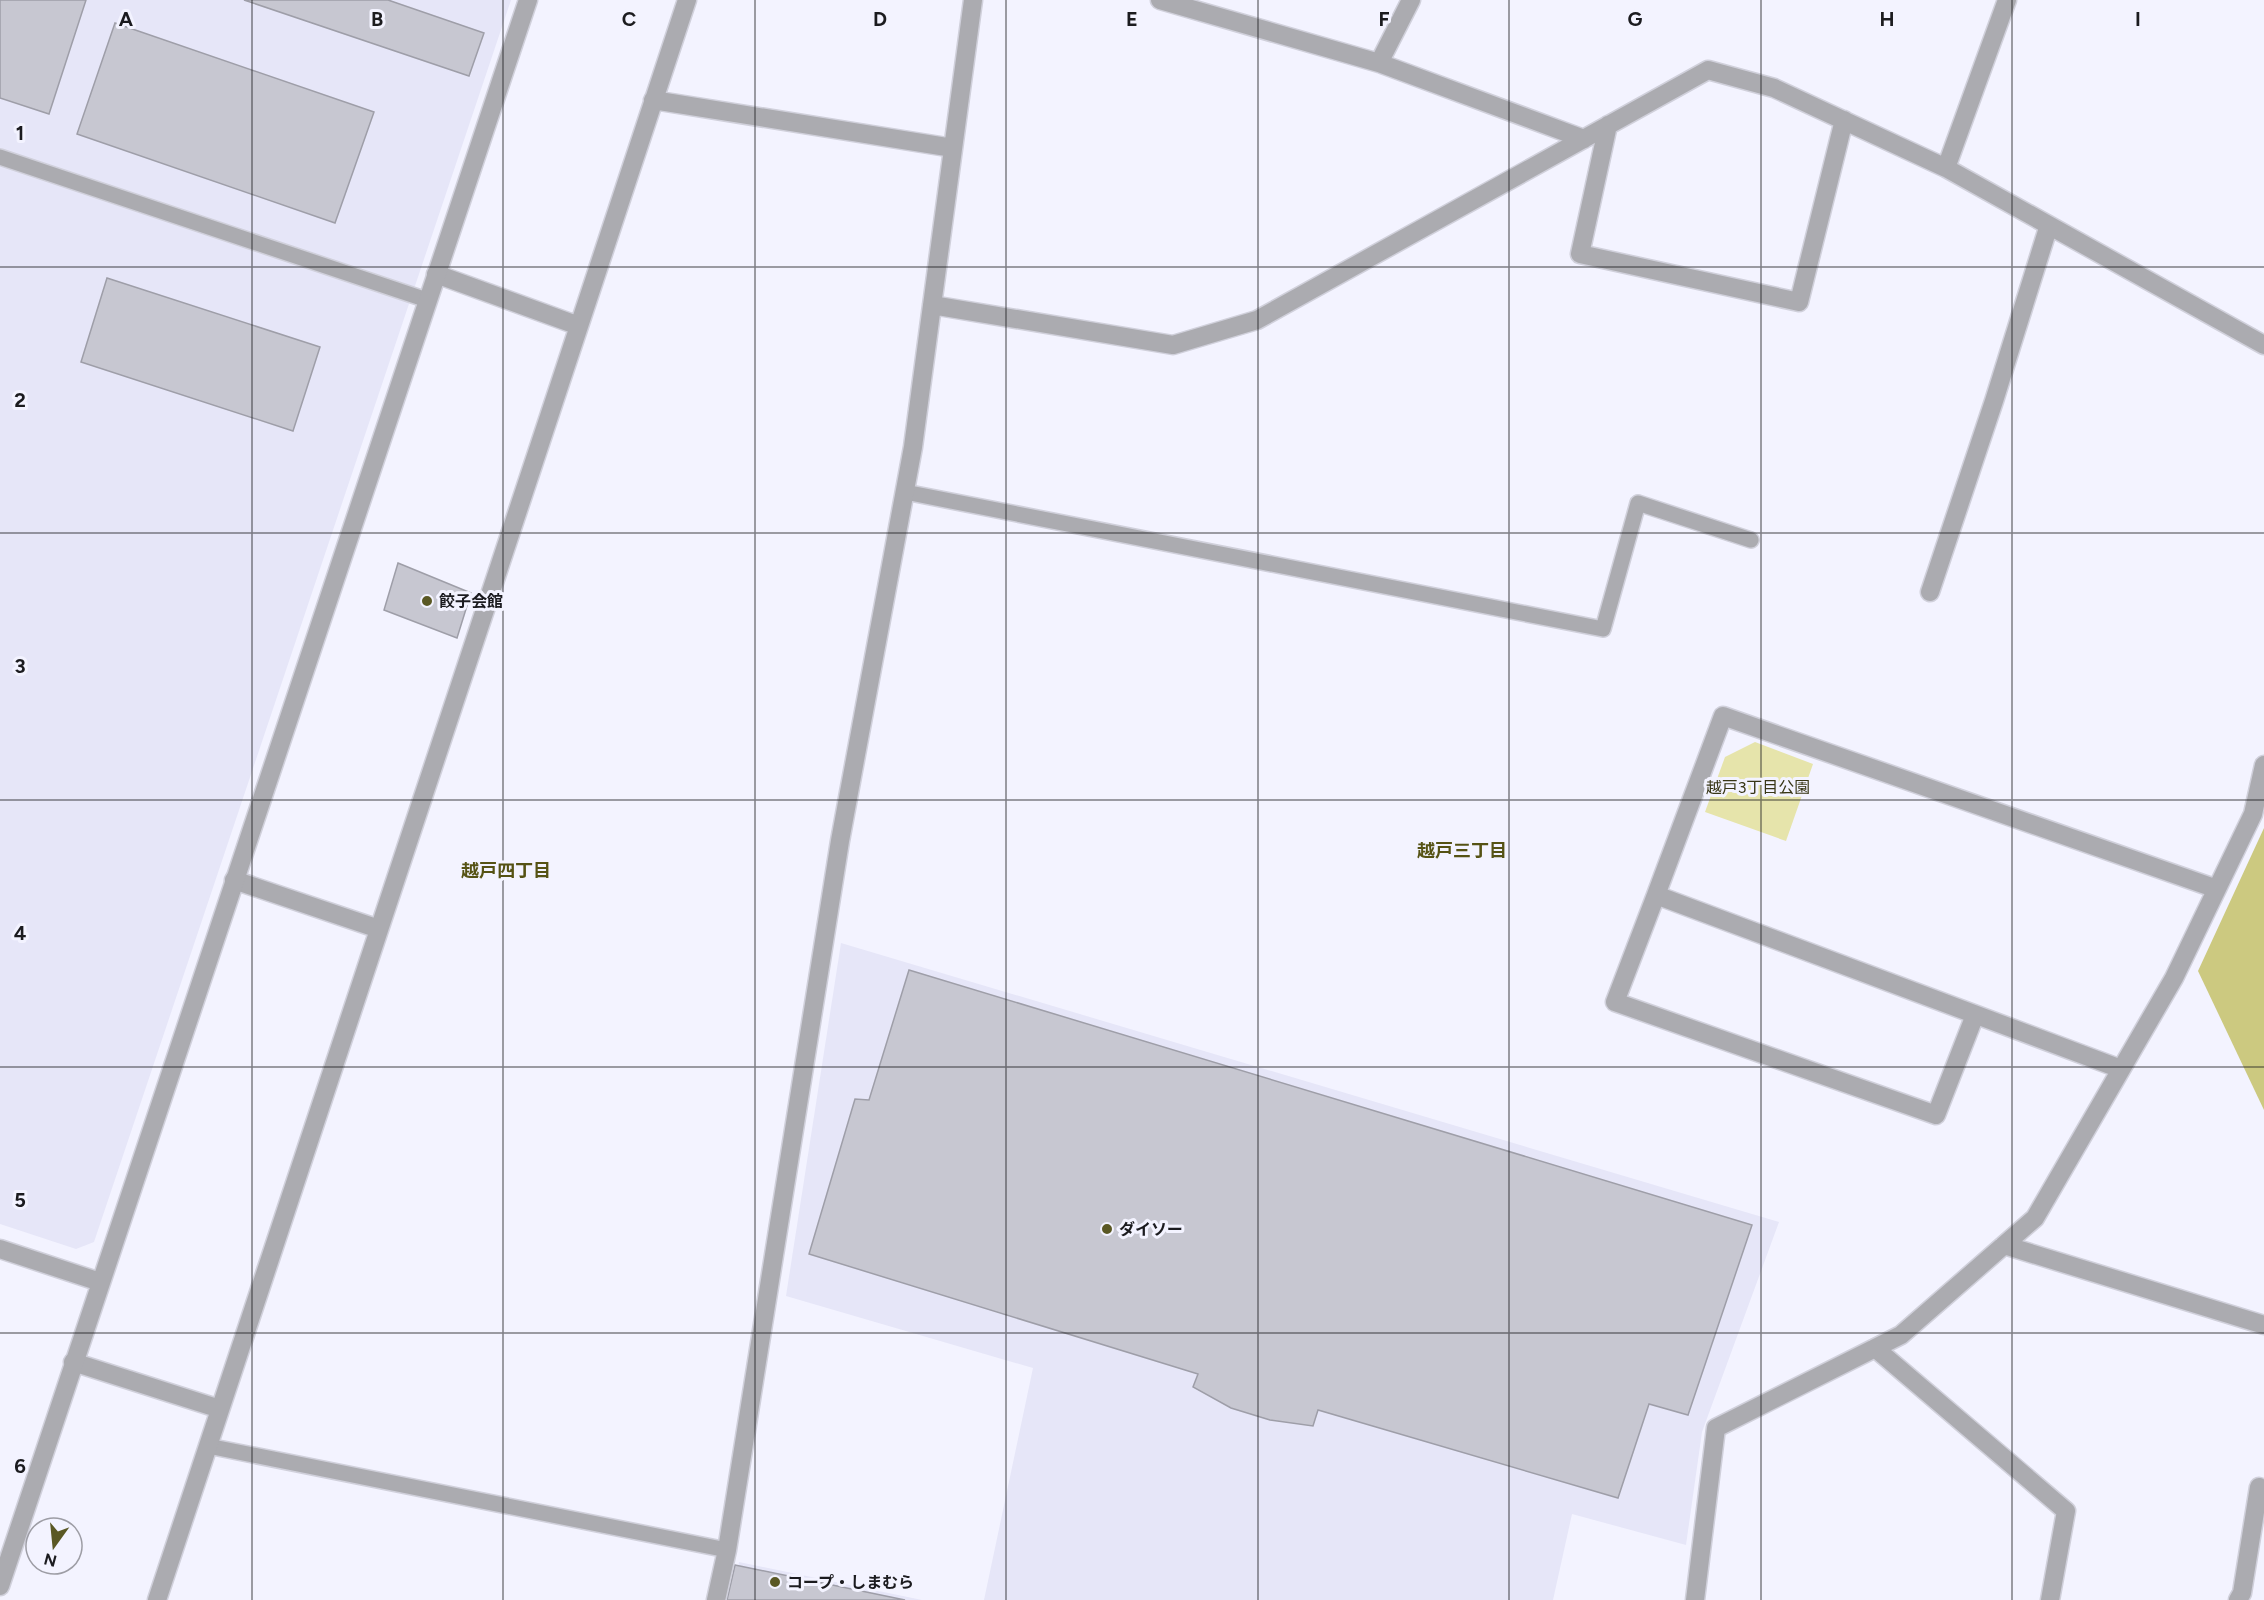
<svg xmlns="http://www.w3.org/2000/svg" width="2264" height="1600" font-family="Figtree,'Noto Sans JP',sans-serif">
	<rect width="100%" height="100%" fill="#f3f3ff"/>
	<path fill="#e6e6f8" d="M0,0H511L94,1242L76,1249L0,1224Z
		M841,943L1779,1222L1702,1432L1686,1545L1572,1514L1553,1600H984L1033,1368L786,1296Z
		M739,1562L922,1600H731Z"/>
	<path fill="#e6e4ab" d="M1755,742L1813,764L1786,841L1705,812L1725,757Z"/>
	<path fill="#ccc980" d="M2264,828V1110L2198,971Z"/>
	<path fill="#c7c7d1" stroke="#9e9ea8" stroke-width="1.5" d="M0,0H86L49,114L0,98Z
		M244,0H388L484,33L469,76Z
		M115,23L374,112L335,223L77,134Z
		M107,278L320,347L293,431L81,362Z
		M398,563L471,593L457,638L384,610Z
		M909,970L1752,1225L1688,1415L1649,1404L1618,1498L1318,1410L1313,1426L1270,1420L1231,1408L1193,1387L1198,1374L809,1254L855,1099L869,1100Z
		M735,1565L905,1600H727Z"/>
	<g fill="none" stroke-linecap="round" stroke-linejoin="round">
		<defs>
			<path id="service" d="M0,157L427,300
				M905,492L1603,629L1638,503L1751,540
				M208,1446L727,1550"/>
			<path id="minor" d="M1160,0L1379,63L1584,139
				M1379,63L1411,0
				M653,100L953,148
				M1608,125L1580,254L1799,302L1844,120
				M1946,168L2007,0
				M436,274L579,326
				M932,305L1173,345L1257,320L1708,70L1774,88L1946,168L2264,345
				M1930,592L1994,401L2049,225
				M234,880L379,929
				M1656,895L1615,1002L1936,1115L1975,1015
				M2121,1069L1656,895L1723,716L2217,889
				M2004,1245L2264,1325
				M1875,1348L2066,1511L2050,1600
				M73,1362L220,1409
				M157,1600L687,0
				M716,1600L727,1550L840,841L913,447L973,0
				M1695,1600L1716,1428L1901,1335L2035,1218L2174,978L2253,814L2264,765
				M2238,1600L2242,1593L2259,1487"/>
			<path id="tertiary" d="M0,1249L100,1282
				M0,1586L528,0"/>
		</defs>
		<use href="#service" stroke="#d0d0db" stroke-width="18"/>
		<use href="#minor" stroke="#d0d0db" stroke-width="21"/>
		<use href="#tertiary" stroke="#d0d0db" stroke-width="21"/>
		<use href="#service" stroke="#ababb0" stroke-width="15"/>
		<use href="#minor" stroke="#ababb0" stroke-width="18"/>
		<use href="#tertiary" stroke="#ababb0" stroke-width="18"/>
	</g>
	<path fill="none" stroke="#1b1b1f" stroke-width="1.5" stroke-opacity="0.55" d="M252,0V1600M503,0V1600M755,0V1600M1006,0V1600M1258,0V1600M1509,0V1600M1761,0V1600M2012,0V1600M0,267H2264M0,533H2264M0,800H2264M0,1067H2264M0,1333H2264"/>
	<g fill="#5a5824" stroke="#f3f3ff" stroke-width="2">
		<circle cx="427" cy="601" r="6"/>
		<circle cx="1107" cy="1229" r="6"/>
		<circle cx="775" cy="1582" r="6"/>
	</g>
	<g text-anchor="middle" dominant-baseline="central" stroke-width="6" stroke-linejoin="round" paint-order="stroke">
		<g font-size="16" font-weight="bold" fill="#1b1b1f" stroke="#f3f3ff" text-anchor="start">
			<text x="439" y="601">餃子会館</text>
			<text x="1119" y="1229">ダイソー</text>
			<text x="787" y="1582">コープ・しまむら</text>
		</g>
		<g font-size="16" fill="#383616" stroke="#f3f3ff">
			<text x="1758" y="787">越戸3丁目公園</text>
		</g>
		<g font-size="18" font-weight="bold" fill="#555214" stroke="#f3f3ff">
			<text x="1462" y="851">越戸三丁目</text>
			<text x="506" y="871">越戸四丁目</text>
		</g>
	</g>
	<g font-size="20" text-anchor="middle" font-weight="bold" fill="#1b1b1f" stroke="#f3f3ff" stroke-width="6" stroke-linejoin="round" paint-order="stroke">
		<text x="126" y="26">A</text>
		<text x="377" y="26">B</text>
		<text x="629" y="26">C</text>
		<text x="880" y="26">D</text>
		<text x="1132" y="26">E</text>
		<text x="1384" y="26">F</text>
		<text x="1635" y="26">G</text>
		<text x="1887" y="26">H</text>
		<text x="2138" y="26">I</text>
		<text x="20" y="140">1</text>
		<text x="20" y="407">2</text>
		<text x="20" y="673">3</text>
		<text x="20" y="940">4</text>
		<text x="20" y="1207">5</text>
		<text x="20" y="1473">6</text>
	</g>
	<g transform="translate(54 1546) rotate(195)"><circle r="28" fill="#f3f3ff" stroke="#9d9da5" stroke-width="1.5"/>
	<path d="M0-4.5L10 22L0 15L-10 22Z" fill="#5a5824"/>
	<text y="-9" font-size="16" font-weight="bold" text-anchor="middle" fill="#1b1b1f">N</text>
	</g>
</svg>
